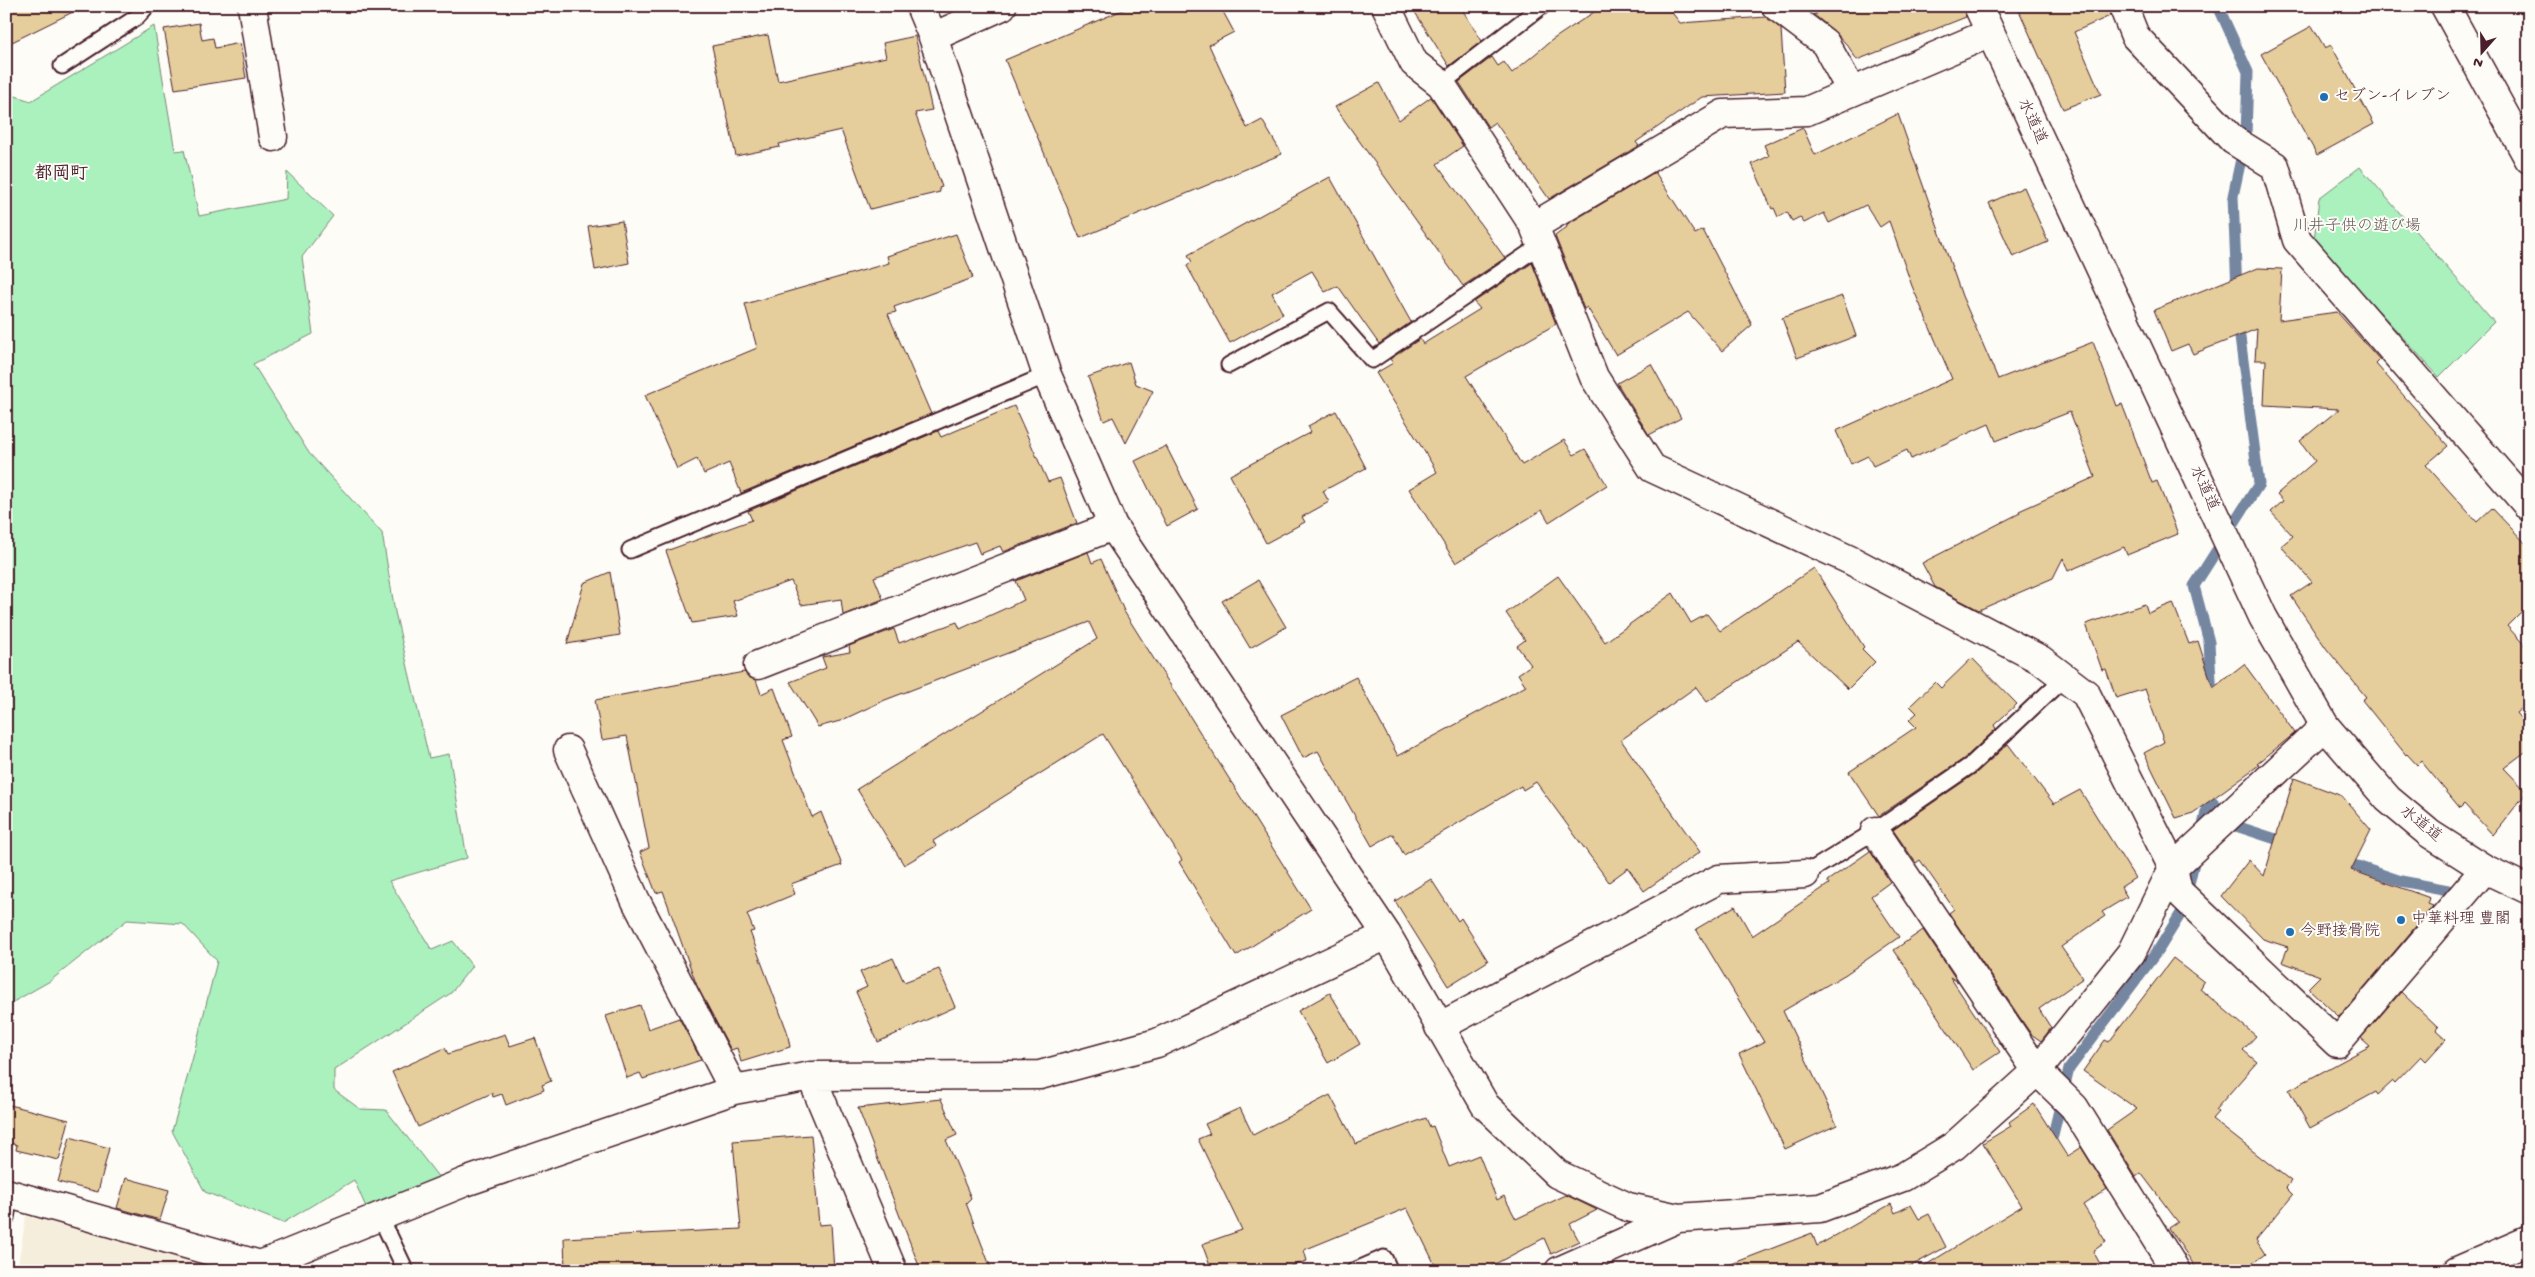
<svg xmlns="http://www.w3.org/2000/svg" width="2535" height="1277" font-family="'Gochi Hand','Klee One',sans-serif">
	<rect width="100%" height="100%" fill="#fdfcf7"/>
	<filter id="ink" filterUnits="userSpaceOnUse"><feTurbulence type="fractalNoise" baseFrequency=".02" numOctaves="2"/><feDisplacementMap in="SourceGraphic" scale="10" xChannelSelector="R" yChannelSelector="G"/><feConvolveMatrix kernelMatrix="1 2 1 2 8 2 1 2 1" color-interpolation-filters="sRGB"/></filter>
	<g filter="url(#ink)">
		<path fill="#f6eedc" d="M26,1216L212,1262L220,1271H17Z"/>
		<path fill="#aaf1be" stroke="#7a8874" d="M154,26L175,151L184,150L199,216L286,199L287,172L333,216L302,257L313,334L253,364L309,453L382,533L395,612L429,758L449,754L467,858L389,881L432,950L453,941L472,966L451,993L334,1070V1090L360,1109L386,1110L440,1179L369,1214L354,1180L283,1223L205,1192L172,1131L193,1057L217,961L183,924L127,920L50,981L6,1006V93L31,101Z
			M2360,167L2494,322L2439,377L2314,240L2319,198Z"/>
		<g fill="none" stroke-linecap="round" stroke-linejoin="round">
			<path stroke="#7586a1" stroke-width="11" d="M2218,6L2248,72L2246,136L2233,196L2237,291
				M2212,699L2209,642L2194,586L2259,484L2238,322
				M2210,785L2209,799L2236,826L2288,843
				M2201,834L2209,799
				M2339,860L2401,881L2448,890
				M2050,1147L2069,1069L2159,949L2183,910L2196,854"/>
		</g>
		<path fill="#e5cd9c" stroke="#4a1f2b" d="M6,6H85L6,45Z
			M1132,6H1220L1234,32L1209,45L1247,128L1262,120L1282,154L1080,238L1005,60Z
			M1411,6H1460L1482,41L1449,66Z
			M1603,6H1667L1680,23L1766,17L1781,29L1785,92L1702,97L1636,142L1639,146L1549,199L1495,122L1488,127L1459,82L1492,57L1498,66L1504,62L1512,73L1552,40Z
			M1808,6H1963L1966,17L1857,60L1848,46L1834,31L1813,14H1817Z
			M2017,6H2108L2110,16L2074,32L2101,94L2063,109Z
			M199,23L202,40L213,38L215,48L240,43L246,78L175,89L164,29Z
			M2312,26L2325,48L2331,45L2374,124L2317,155L2261,54Z
			M768,35L778,81L886,57L883,43L915,36L932,110L915,113L942,187L939,188L940,192L870,209L841,130L779,144L780,147L736,156L712,46Z
			M1379,83L1399,120L1431,97L1463,146L1437,164L1505,258L1463,286L1335,107Z
			M1898,114L1962,296L1998,379L2093,342L2117,406L2122,404L2152,483L2157,481L2178,534L2127,555L2124,547L2068,571L2063,558L2053,578L1979,610L1935,587L1922,563L2020,513L2019,511L2095,477L2070,412L1996,441L1989,424L1911,459L1907,450L1873,466L1868,456L1851,464L1836,431L1952,379L1912,286L1889,221L1880,227L1866,205L1829,223L1824,213L1804,223L1800,217L1792,221L1787,212L1778,217L1774,208L1772,209L1752,164L1769,156L1764,145L1803,128L1815,155Z
			M1655,172L1695,234L1703,230L1752,325L1722,351L1688,312L1616,355L1587,307L1584,309L1555,236L1567,227L1566,225Z
			M1330,177L1411,322L1379,344L1338,286L1325,292L1312,271L1272,293L1283,314L1230,343L1187,266L1192,262L1188,255Z
			M2024,187L2048,242L2013,257L1989,203Z
			M622,221L629,263L595,270L588,226Z
			M956,234L973,278L894,307L896,312L888,314L931,414L741,493L729,463L704,474L697,459L677,469L645,395L757,348L745,304L889,263L887,256Z
			M1532,263L1556,324L1466,376L1522,465L1564,440L1574,455L1585,449L1607,485L1549,522L1542,510L1456,563L1409,489L1437,472L1376,373L1393,363L1390,359L1420,339L1423,344L1480,309L1474,302Z
			M2258,268L2282,269L2279,320L2337,312L2380,360L2376,364L2448,446L2426,465L2477,522L2492,508L2529,547V604L2507,626L2529,650V702L2516,713L2529,729V749L2504,768L2527,792L2493,835L2464,804L2460,808L2421,761L2417,765L2407,754L2406,755L2362,700L2366,697L2326,648L2291,596L2312,582L2281,546L2293,536L2271,512L2283,501L2277,494L2315,461L2300,441L2339,409L2264,405L2266,360H2255L2257,329L2193,354L2188,344L2171,351L2154,310Z
			M1842,296L1856,336L1797,358L1782,318Z
			M1129,362L1136,384L1153,391L1126,443L1113,417L1104,421L1088,377Z
			M1651,364L1681,418L1649,435L1617,383Z
			M1014,406L1048,482L1060,478L1077,523L1003,552L1000,546L980,554L975,542L874,577L883,599L843,615L841,599L801,605L791,581L733,601L738,616L692,623L666,551L752,520L748,511L938,431L941,437Z
			M1336,411L1366,468L1323,491L1329,502L1302,517L1305,522L1266,543L1230,475L1311,432L1308,426Z
			M1166,446L1198,509L1167,526L1135,461Z
			M1088,552L1092,563L1101,559L1125,613L1311,909L1236,956L1179,862L1182,860L1103,734L933,841L936,846L904,865L857,789L1097,639L1089,622L885,700L840,721L818,727L790,682L826,668L822,657L850,652L849,646L894,629L899,643L957,622L960,629L1024,600L1016,581Z
			M1814,568L1864,647L1862,649L1875,662L1848,689L1798,642L1707,702L1696,687L1621,740L1700,852L1644,891L1628,868L1609,882L1536,782L1523,790L1521,786L1404,855L1393,834L1372,846L1318,751L1303,758L1281,715L1356,677L1398,756L1526,686L1518,674L1531,665L1517,646L1525,640L1506,613L1558,576L1605,642L1673,593L1691,623L1707,614L1720,631Z
			M610,572L620,635L567,644L584,583Z
			M1258,580L1286,627L1250,648L1222,601Z
			M2173,603L2189,644L2198,641L2213,688L2244,664L2295,733L2257,764L2259,765L2193,813L2176,818L2144,753L2164,742L2145,689L2116,698L2106,669L2102,670L2086,624L2145,604L2148,613Z
			M1972,658L2017,704L1994,725L1996,729L1965,758L1879,816L1849,772L1916,727L1909,720L1917,713L1910,706L1935,682L1941,688Z
			M744,672L749,677L756,680L761,694L774,688L792,737L783,740L812,817L821,812L842,865L791,884L795,894L747,914L754,931L750,932L787,1031L790,1047L741,1062L737,1048L731,1050L697,986L663,891L656,893L640,852L649,848L627,736L602,740L595,700Z
			M2008,744L2054,804L2080,790L2135,878L2121,887L2127,897L2102,912L2105,916L2061,947L2083,978L2039,1009L2051,1028L2041,1041L2031,1034L1949,913L1954,909L1920,860L1916,863L1893,830L1976,773Z
			M2294,778L2342,796L2371,830L2351,870L2430,898L2428,904L2433,906L2339,1017L2308,988L2320,976L2282,962L2288,947L2263,939L2221,896L2249,860L2264,876Z
			M1870,851L1890,882L1871,896L1899,937L1846,974L1783,1011L1837,1125L1785,1149L1739,1054L1764,1042L1696,929L1735,906L1752,936L1829,884L1827,881Z
			M1431,879L1458,921L1461,918L1488,961L1448,986L1395,901Z
			M1923,930L1958,982L1950,977L2000,1052L1973,1070L1894,950Z
			M893,958L904,982L939,969L955,1007L878,1042L856,992L867,987L860,972Z
			M2173,958L2204,982L2200,989L2256,1036L2243,1050L2257,1062L2215,1110L2218,1112L2212,1119L2291,1181L2286,1188L2293,1195L2256,1240L2265,1254L2242,1271H2198L2169,1228L2178,1222L2141,1173L2136,1177L2107,1130L2137,1109L2083,1071L2105,1040L2109,1042Z
			M2401,992L2438,1027L2436,1030L2446,1039L2426,1061L2421,1056L2395,1083L2393,1081L2378,1095L2376,1092L2310,1128L2289,1090L2370,1046L2361,1038Z
			M1330,993L1360,1044L1328,1063L1298,1011Z
			M640,1005L648,1029L679,1018L701,1060L643,1079L640,1073L627,1078L606,1016Z
			M505,1034L510,1046L535,1038L551,1081L542,1085L544,1090L506,1105L502,1094L493,1097L492,1093L418,1127L392,1072L445,1048L448,1054Z
			M1330,1095L1356,1144L1426,1118L1430,1127L1433,1126L1449,1167L1479,1155L1497,1200L1504,1196L1516,1219L1566,1195L1597,1210L1570,1224L1579,1241L1551,1254L1544,1238L1482,1271H1438L1407,1208L1304,1250L1307,1261L1276,1271H1212L1202,1244L1242,1230L1198,1139L1210,1134L1205,1124L1240,1108L1253,1135Z
			M941,1099L957,1135L946,1140L971,1198L966,1203L992,1271H921L858,1108Z
			M6,1104L69,1120L59,1160L16,1150L17,1145L6,1142Z
			M2034,1104L2067,1156L2081,1147L2107,1189L2083,1205L2106,1242L2093,1251L2104,1271H1916L2022,1206L1983,1143L2011,1126L2009,1122Z
			M811,1135L819,1225L831,1224L834,1271H565L564,1238L741,1229L733,1141Z
			M70,1137L109,1148L98,1192L58,1182Z
			M126,1178L169,1190L160,1220L117,1208Z
			M1891,1204L1895,1213L1911,1205L1919,1219L1929,1214L1946,1247L1902,1271H1721V1268L1812,1233L1817,1246Z"/>
		<g fill="none" stroke-linecap="round" stroke-linejoin="round">
			<defs>
				<path id="service" d="M62,66L137,17L147,6
					M1441,84L1542,6
					M1229,365L1329,311L1372,360L1541,245
					M630,550L1047,375
					M1805,874L1875,831L1971,765L2064,678
					M380,1216L406,1271
					M6,1218L10,1194
					M1354,1271L1384,1258L1390,1271"/>
				<path id="minor" d="M252,6L273,137
					M920,6L933,37L1047,375L1113,526L1387,935L1485,1105L1557,1174L1628,1207L1678,1218L1820,1208L1903,1177L1954,1146L2037,1071L2131,953L2173,868L2325,726
					M1386,6L1414,63L1441,84L1534,226
					M1776,6L1825,43L1852,92
					M2123,6L2135,36L2233,140L2275,166L2297,240L2529,507
					M1990,33L1807,111L1723,114L1534,226L1594,377L1652,468L1852,561L2041,660L2086,694L2173,868L2178,891L2337,1043L2485,869
					M933,37L1002,6
					M758,665L1113,526
					M568,750L636,901L734,1090
					M1875,831L2037,1071L2074,1107L2176,1271
					M1439,1027L1719,879L1805,874
					M811,1076L893,1271
					M6,1193L260,1265L465,1182L734,1090L811,1076L1040,1075L1157,1043L1387,935
					M1559,1271L1678,1218
					M2457,1271L2529,1240"/>
				<path id="tertiary" d="M1978,6L2263,617L2325,726L2388,799L2430,834L2485,869L2529,890"/>
				<path id="trunk" d="M2445,6L2529,159"/>
			</defs>
			<use href="#service" stroke="#4a1f2b" stroke-width="19"/>
			<use href="#minor" stroke="#4a1f2b" stroke-width="31"/>
			<use href="#tertiary" stroke="#4a1f2b" stroke-width="31"/>
			<use href="#trunk" stroke="#4a1f2b" stroke-width="31"/>
			<use href="#service" stroke="#fdfcf7" stroke-width="15"/>
			<use href="#minor" stroke="#fdfcf7" stroke-width="28"/>
			<use href="#tertiary" stroke="#fdfcf7" stroke-width="28"/>
			<use href="#trunk" stroke="#fdfcf7" stroke-width="28"/>
		</g>
	</g>
	<g fill="#1f6fb2" stroke="#fdfcf7" stroke-width="2">
		<circle cx="2324" cy="97" r="5"/>
		<circle cx="2401" cy="920" r="5"/>
		<circle cx="2290" cy="932" r="5"/>
	</g>
	<g text-anchor="middle" dominant-baseline="central" stroke-width="4" stroke-linejoin="round" paint-order="stroke">
		<g font-size="16" fill="#4a1f2b" stroke="#fdfcf7" text-anchor="start">
			<text x="2334" y="97">セブン-イレブン</text>
			<text x="2411" y="920">中華料理 豊閣</text>
			<text x="2300" y="932">今野接骨院</text>
		</g>
		<g font-size="16" fill="#4a1f2b" stroke="#fdfcf7">
			<text transform="translate(2031 122) rotate(65)">水道道</text>
			<text transform="translate(2203 489) rotate(65)">水道道</text>
			<text transform="translate(2420 825) rotate(38)">水道道</text>
		</g>
		<g font-size="16" fill="#625450" stroke="#fdfcf7">
			<text x="2357" y="227">川井子供の遊び場</text>
		</g>
		<g font-size="18" font-weight="bold" fill="#4a1f2b" stroke="#fdfcf7">
			<text x="61" y="174">都岡町</text>
		</g>
	</g>
	<rect width="2535" height="1277" fill="none" stroke="#fdfcf7" stroke-width="25"/>
	<rect x="12" y="12" width="2510" height="1252" fill="none" stroke="#4a1f2b" stroke-width="2" filter="url(#ink)"/>
	<g transform="translate(2482 52) rotate(200)" stroke="#fdfcf7" stroke-width="4" paint-order="stroke">
	<path d="M0-4L9 19L0 12L-9 19Z" fill="#4a1f2b"/>
	<text y="-8" font-size="14" font-weight="bold" text-anchor="middle" fill="#4a1f2b">N</text>
	</g>
</svg>
